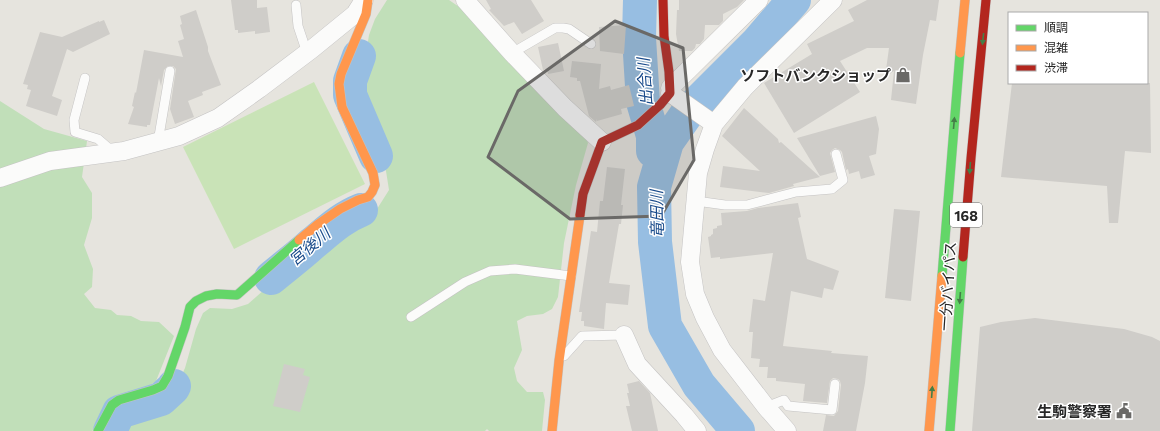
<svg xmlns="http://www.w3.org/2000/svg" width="1160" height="431" font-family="Commissioner,'Noto Sans JP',sans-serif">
	<rect width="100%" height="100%" fill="#e6e4de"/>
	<path fill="#c1dfb9" d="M387,0H449L468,13L584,134L588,143L576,185L564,243L558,297L552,309L543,314L527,316L517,321L522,350L514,368L517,381L527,392H543L545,400L542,431H489L487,429L485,431H113L118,421L124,414L156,404L172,396L185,368L196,329L203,313L210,308L232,309L248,304L309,250L346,221L377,209L389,190L386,171L354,95L356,74L366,54L369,35L375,19Z
		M0,101L44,129L87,141L82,177L92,193V218L84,245L93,269L92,287L84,294L95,308L111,310L117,315L131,316L141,321L159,322L174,336L156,381L92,431H0Z"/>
	<path fill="#c9e3b7" d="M314,82L365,184L234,249L183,147Z"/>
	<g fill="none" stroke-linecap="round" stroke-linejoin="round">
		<path stroke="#97bee2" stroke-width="34" d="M640,0L639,38L643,102L653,136V151
			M359,56L350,81V95L376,156
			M271,278C284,267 299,256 312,244C328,231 341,218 361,210
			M110,431L119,412L161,399L173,388L174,386
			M738,431L699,385L665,326L655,242L654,187L667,142L688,112L757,43L794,0"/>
	</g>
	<path fill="#cfcdc9" d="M231,0H257V8L267,7L270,32L255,34V31L238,33V30H235Z
		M486,0H531L544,21L522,34L514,22L504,26L489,10L491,9Z
		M679,0H744L737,7L723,14V21L719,25H705L704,39L700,44H696L695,48L692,51H679L676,34L677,10H679Z
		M867,0H939L936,21L930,20L923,55L916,104L891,100L894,71L885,77L889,48H867L840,61L860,92L794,133L764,83L812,54L807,44L854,21L848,10Z
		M196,10L208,47V51L221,85L202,92L203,95L188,101L194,117L175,124L170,109L176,69L173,66H168L164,70L161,86L159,78L150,125H147V127L128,124L134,107L132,106L135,92L136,93L144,50L183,57L178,41L184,39L180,25L182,24L180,16Z
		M104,20L110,34L73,52L67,49L52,96L62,100L57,116L26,106L31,90L27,89L28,85L23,84L40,32L62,37L99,21V22Z
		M626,25L624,54L600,51L599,27Z
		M558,43L564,71L548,74L547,69L543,70L538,47Z
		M572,61L601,64L599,89L610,86L611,90L629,85L634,106L621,109L622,114L597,121V119L596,122L589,116L580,81H577V78L570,77Z
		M1012,83H1150L1151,153L1125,151L1118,223H1109L1107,186L1001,177Z
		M744,108L778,139L779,143L781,142L820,177L793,184L794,186L769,193L720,187L723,166L760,171L722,136Z
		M876,116L879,129L876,154L869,156L875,175L861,179L859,171L849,174L848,169L846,170L842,152L840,150L835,148L832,150L830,153L835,172L820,176L797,138Z
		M607,167L625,169L621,205H623L621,224H619L609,283L630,285L628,305L606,303L604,329L584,326V321H581L582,312H579L591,231L597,232L600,201H603Z
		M798,203L801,217L798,218L807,259L839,271L833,290L824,288L822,298L791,291L783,346L832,351L831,353L868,356L865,383L856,431H823L826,415L834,416L838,411L841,385L840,381L838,379L833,378L830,381L827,403L803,401L805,384L776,381V378H767L768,367H759L760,359L751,358L753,332H749L753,299L765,301L773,253L720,259V257L711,258L708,237L711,236V235L713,234V229L717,228V226L722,225L721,213L747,211L758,208Z
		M894,209L920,211L911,301L885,298Z
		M1035,318L1124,329L1152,337L1160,341V431H972L980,327L1001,322Z
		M284,364L305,369L303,375L310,377L300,412L273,406Z
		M639,381L650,393L658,431H632L626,406H630L627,393H629L627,384Z"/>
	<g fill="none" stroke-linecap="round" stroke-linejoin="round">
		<defs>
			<path id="lane" d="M296,5L298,26L307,53
				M512,53L555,28H563L569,29L591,44
				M85,78L74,120L75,132L98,139L113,152
				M158,142L170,71
				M696,201L725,205H747L796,192L832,189L843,180L836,154
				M411,317L465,282L490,271L515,269L571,276
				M564,356L582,336L624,335
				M766,407L784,400L788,406L832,410L835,384"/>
			<path id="street" d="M465,0L512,53L565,108L602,142
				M670,88L759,0
				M670,93L714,124
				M0,178L50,161L124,151L179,136L218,118L259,89L312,49L355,14L364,0
				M624,335L637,364L684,415L697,431
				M787,431L766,407L722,350L705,318L695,294L690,262L698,173L705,149L714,124L745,87L833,0"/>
			<path id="fast" d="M942,276L960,53
				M98,431L112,405L119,400L153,390L162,386L168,376L185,327L190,307L196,301L206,296L217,294L237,295L299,240
				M950,431L963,257"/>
			<path id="slow" d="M960,53L965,0
				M299,240L317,225L340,209L358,200L368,197L372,192L375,185L373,173L342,107L339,84L341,74L366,14L368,0
				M552,431L559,361L580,215
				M929,431L942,276"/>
			<path id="jam" d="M580,215L583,194L602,142L638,125L660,105L670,93L669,72L664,36L663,0
				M963,257L971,158L986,0"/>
		</defs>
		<use href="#lane" stroke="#c4c3c3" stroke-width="10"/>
		<use href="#street" stroke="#c4c3c3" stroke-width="19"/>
		<use href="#fast" stroke="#c4c3c3" stroke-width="10"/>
		<use href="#slow" stroke="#c4c3c3" stroke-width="10"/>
		<use href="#jam" stroke="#c4c3c3" stroke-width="10"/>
		<use href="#lane" stroke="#fbfbfa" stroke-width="9"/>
		<use href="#street" stroke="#fbfbfa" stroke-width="18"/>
		<use href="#fast" stroke="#63d668" stroke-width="9"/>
		<use href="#slow" stroke="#ff974d" stroke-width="9"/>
		<use href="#jam" stroke="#b3261e" stroke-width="9"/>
	</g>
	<defs><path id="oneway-solid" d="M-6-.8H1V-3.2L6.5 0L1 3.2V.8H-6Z"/></defs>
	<g fill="#457e48">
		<use href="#oneway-solid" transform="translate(983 39) rotate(96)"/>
		<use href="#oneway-solid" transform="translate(954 123) rotate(-85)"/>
		<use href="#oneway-solid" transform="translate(970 168) rotate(94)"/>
		<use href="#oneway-solid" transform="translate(960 298) rotate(94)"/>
		<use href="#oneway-solid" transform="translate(932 392) rotate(-86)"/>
	</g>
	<path fill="#6a6967" fill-opacity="0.2" stroke="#6a6967" stroke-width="3" stroke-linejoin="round" d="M615,21L683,48L694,160L661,216L570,219L488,157L518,91Z"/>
	<defs>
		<symbol id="shop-bare" viewBox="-9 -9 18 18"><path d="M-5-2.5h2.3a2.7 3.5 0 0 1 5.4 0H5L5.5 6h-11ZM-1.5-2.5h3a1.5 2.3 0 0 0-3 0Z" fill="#6a6967" stroke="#fff" stroke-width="2.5" paint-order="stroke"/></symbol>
		<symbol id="civic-bare" viewBox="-9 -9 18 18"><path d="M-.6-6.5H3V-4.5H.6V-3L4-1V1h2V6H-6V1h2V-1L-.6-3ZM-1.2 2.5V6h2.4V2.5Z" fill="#6a6967" stroke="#fff" stroke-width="2.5" paint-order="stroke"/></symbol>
	</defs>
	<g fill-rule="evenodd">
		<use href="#shop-bare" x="892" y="64" width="22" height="22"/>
		<use href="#civic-bare" x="1113" y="400" width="22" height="22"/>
	</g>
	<g text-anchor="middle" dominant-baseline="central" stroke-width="3" stroke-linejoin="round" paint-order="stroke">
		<rect fill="#fff" stroke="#686868" stroke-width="1" x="950" y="203" width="32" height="24" rx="3"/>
		<g font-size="14" font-weight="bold" fill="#272727">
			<text x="966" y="215">168</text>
		</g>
		<g font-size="15" font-weight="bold" fill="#272727" stroke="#fff" text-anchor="end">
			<text x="891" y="75">ソフトバンクショップ</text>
			<text x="1112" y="411">生駒警察署</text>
		</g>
		<g font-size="15" fill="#272727" stroke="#fff">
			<text transform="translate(947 286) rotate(-86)">一分バイパス</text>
		</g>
		<g font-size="16" font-style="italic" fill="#184a8a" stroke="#fff">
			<text transform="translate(644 82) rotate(-94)">出合川</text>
			<text transform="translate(656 214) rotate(-91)">竜田川</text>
			<text transform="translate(309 246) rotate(-40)">宮後川</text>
		</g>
	</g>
	<rect x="1008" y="12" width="140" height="72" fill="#ffffff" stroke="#a9a9a9"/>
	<rect x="1016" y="25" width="20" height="6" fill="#63d668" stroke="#a9a9a9"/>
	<text x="1044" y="32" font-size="12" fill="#272727">順調</text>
	<rect x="1016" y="45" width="20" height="6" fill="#ff974d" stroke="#a9a9a9"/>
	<text x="1044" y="52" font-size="12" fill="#272727">混雑</text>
	<rect x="1016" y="65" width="20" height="6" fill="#b3261e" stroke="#a9a9a9"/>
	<text x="1044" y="72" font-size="12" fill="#272727">渋滞</text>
</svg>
